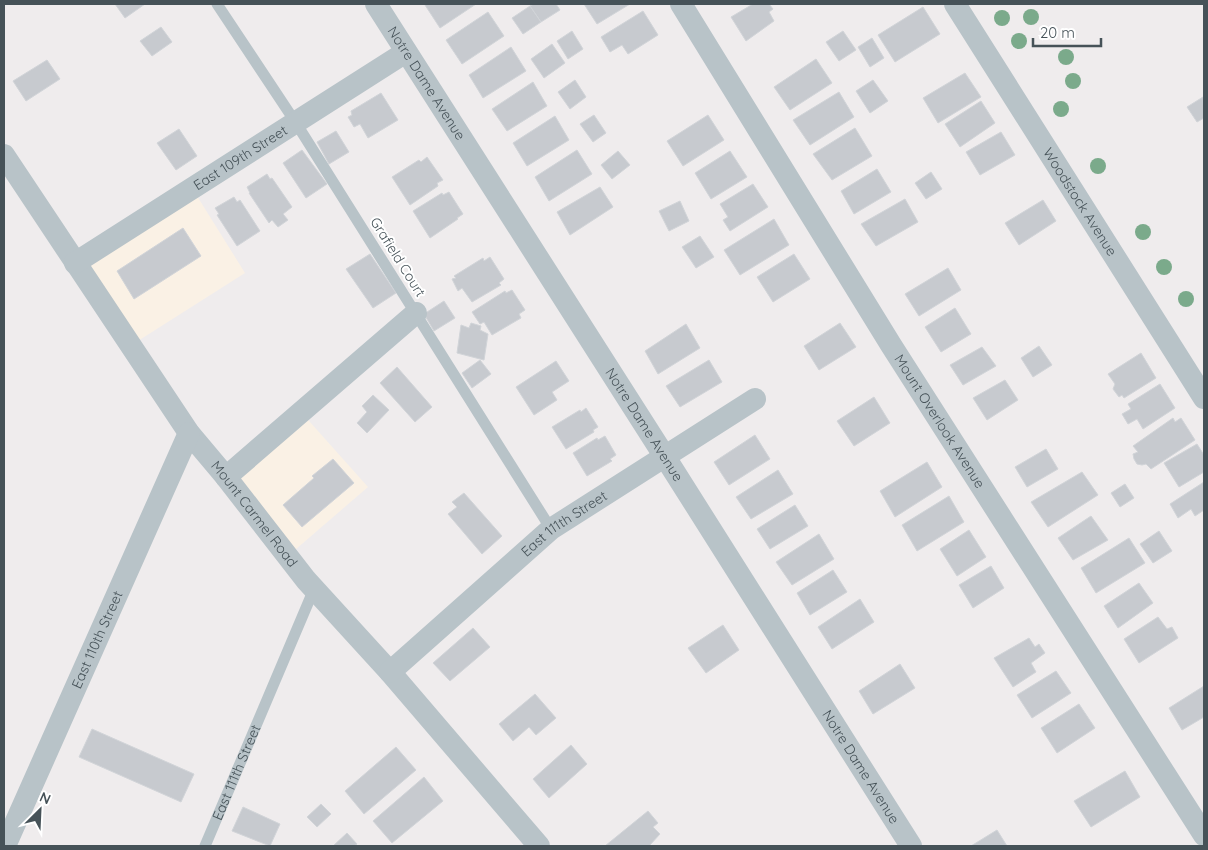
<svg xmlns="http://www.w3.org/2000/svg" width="1208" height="850" font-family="Quicksand,sans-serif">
	<rect width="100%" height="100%" fill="#efeced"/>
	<path fill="#faf1e5" d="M192,188L245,273L130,346L75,263Z
		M301,412L368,487L288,556L226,477Z"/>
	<path fill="#c7cacf" stroke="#d1d4d8" d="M115,4H145L125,18Z
		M427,4H476L440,28L425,5Z
		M534,4H556L560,10L541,22L530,6Z
		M584,4H630L597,24Z
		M753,4H769L773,9L769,12L774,21L746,41L731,17Z
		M530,6L541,22L523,34L512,18Z
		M923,7L940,34L895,62L878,35Z
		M643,11L658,35L628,54L622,45L610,52L601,37Z
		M488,12L504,36L462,64L446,40Z
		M161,27L172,42L152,56L140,41Z
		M572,31L583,49L568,59L557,41Z
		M843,31L856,50L839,61L826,42Z
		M872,38L884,58L870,67L858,47Z
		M552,44L565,63L544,78L531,59Z
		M511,47L526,71L483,98L469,75Z
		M816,59L832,83L790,110L774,87Z
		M47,60L60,79L26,101L13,81Z
		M965,73L981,97L938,123L923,98Z
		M575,80L586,97L570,109L558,92Z
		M873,80L888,101L870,113L856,91Z
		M533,82L547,106L507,131L492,109Z
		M839,92L854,117L810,145L793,120Z
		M381,93L398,120L368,138L360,124L354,127L348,117L352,115L351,111Z
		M1203,97L1204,118L1197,122L1187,107Z
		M981,101L995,123L960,147L945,124Z
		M594,115L606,133L593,142L580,124Z
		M708,115L724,140L683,166L667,141Z
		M555,116L569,140L527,166L513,143Z
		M855,128L872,156L832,180L813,154Z
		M179,129L197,156L176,170L157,143Z
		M336,131L349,152L329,164L317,142Z
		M1001,132L1015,155L980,175L966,152Z
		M302,150L327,184L306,198L283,163Z
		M577,150L592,174L549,201L535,177Z
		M618,151L630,165L612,179L601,165Z
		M730,151L747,177L711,199L695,173Z
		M427,157L443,180L437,183L438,186L410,205L392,177L419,160L421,162Z
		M877,169L891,192L854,214L841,191Z
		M931,172L942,189L926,199L915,183Z
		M267,174L270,179L272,178L292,207L283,214L288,220L278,227L272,220L269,223L249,193H250L247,187Z
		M753,184L768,207L730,231L723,220L728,217L720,204Z
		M600,187L613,207L570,235L557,212Z
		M449,192L463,214L457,218L458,219L430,238L413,211L442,193L443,195Z
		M234,197L237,202L240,200L260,231L237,246L217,215L219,214L215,208Z
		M905,199L918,222L876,246L861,224Z
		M1043,200L1056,221L1019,245L1005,223Z
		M680,201L689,221L669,231L659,211Z
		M774,219L789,245L740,275L724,250Z
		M183,228L201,256L134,299L117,271Z
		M700,236L714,257L696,268L682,247Z
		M370,254L396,293L373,308L346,269Z
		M794,254L810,279L773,302L757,277Z
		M490,257L504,279L499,283L501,285L472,302L462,288L458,291L452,279L456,278L454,276L483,258L484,261Z
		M948,268L961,290L919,316L905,294Z
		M512,290L525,310L519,314L521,318L492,335L484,322L480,324L472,312L505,291L506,293Z
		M444,301L455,318L434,331L424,314Z
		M955,308L971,334L941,352L925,327Z
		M471,323L481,326L480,330L488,334L484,360L457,353L461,325L469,328Z
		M840,323L856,347L819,370L804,346Z
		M686,324L700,348L658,374L645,351Z
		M1039,346L1052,365L1033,377L1021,358Z
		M982,347L996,366L963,385L950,365Z
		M1141,353L1156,378L1124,398L1122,395L1119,397L1113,389L1115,384L1108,374Z
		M480,360L491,374L472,388L462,373Z
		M709,360L722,382L680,407L666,386Z
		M556,361L569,381L552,392L557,400L534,415L516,387Z
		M397,367L432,407L415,422L380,383Z
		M1005,380L1018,400L987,420L973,398Z
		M1160,384L1175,408L1143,429L1137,419L1128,424L1122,414L1131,409L1128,404Z
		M373,395L389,410L367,433L357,423L367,412L362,406Z
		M874,397L890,423L854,446L837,421Z
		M586,408L598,427L593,430L594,432L566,449L552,427L580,410L581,412Z
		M1173,418L1175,422L1181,418L1195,440L1151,469L1146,464L1142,465L1137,464L1134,459L1133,454L1138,452L1133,446Z
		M755,435L770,459L729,485L714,462Z
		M605,436L616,455L610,459L612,461L587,476L573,453L597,438L598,440Z
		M1197,444L1204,455V472L1179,487L1164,463Z
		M1046,449L1058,469L1027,487L1015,467Z
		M333,459L354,483L302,527L283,505L314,478L312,476Z
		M927,462L942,487L895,517L880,491Z
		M778,470L793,494L751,519L736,497Z
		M1082,472L1098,495L1048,527L1031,502Z
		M1204,482V510L1195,516L1191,509L1178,518L1170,504Z
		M1125,484L1134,498L1120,507L1111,493Z
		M464,493L502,536L482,554L448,514L457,507L452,502Z
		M949,496L964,522L917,551L902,525Z
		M795,505L808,526L770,549L757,529Z
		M1091,516L1108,540L1073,560L1058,538Z
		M969,530L986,557L957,576L940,549Z
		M1159,531L1172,551L1153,563L1140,544Z
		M819,534L834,559L792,585L776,562Z
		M1129,538L1145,563L1096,593L1081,568Z
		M991,566L1004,588L973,608L959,585Z
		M833,570L847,592L810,615L797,593Z
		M1139,583L1153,603L1118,628L1104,606Z
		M860,599L874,622L832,649L818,627Z
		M1158,617L1167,629L1172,627L1178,638L1139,663L1124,639Z
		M723,625L739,650L706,673L688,648Z
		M473,628L490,647L450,681L433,663Z
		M1029,638L1035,647L1039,644L1045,653L1031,663L1036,672L1013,687L994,658Z
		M900,664L915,688L873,714L859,691Z
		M1056,671L1071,693L1032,718L1017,695Z
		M1204,686V717L1182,730L1169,708Z
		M535,694L556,718L536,735L529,727L513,741L499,724Z
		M1079,704L1095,728L1057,753L1041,728Z
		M92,729L194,774L181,802L79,757Z
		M571,745L587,764L549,798L533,779Z
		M396,747L416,770L364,814L345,791Z
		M1125,771L1140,797L1091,827L1074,801Z
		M424,777L443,801L392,843L373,821Z
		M321,804L331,814L317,827L307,817Z
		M243,807L280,824L270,846L232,831Z
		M648,811L658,823L653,827L660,834L649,846H605Z
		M997,830L1007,846H971Z
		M347,833L357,844L354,846H333Z"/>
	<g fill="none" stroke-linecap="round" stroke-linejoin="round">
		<g stroke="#b8c3c8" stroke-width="11">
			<path d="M217,4L296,123L551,529"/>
			<path id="s1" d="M205,846L314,589"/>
		</g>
		<g stroke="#b8c3c8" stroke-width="22">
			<path id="s2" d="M376,4L665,457L911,846"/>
			<path id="s3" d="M681,4L891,345L1204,835"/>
			<path id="s4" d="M955,4L1204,398"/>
			<path id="s5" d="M4,155L189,433L226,477L306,580L390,672L539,846"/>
			<path id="s6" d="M75,263L406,52"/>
			<path d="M226,477L416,313"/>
			<path id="s7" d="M390,672L551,529L755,399"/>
			<path id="s8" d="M5,846L189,433"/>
		</g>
	</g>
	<g fill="#7baa8b">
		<circle cx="1031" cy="17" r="8"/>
		<circle cx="1002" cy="18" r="8"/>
		<circle cx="1019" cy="41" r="8"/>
		<circle cx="1066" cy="57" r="8"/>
		<circle cx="1073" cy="81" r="8"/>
		<circle cx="1061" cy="109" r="8"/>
		<circle cx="1098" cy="166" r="8"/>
		<circle cx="1143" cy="232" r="8"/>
		<circle cx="1164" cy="267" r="8"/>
		<circle cx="1186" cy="299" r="8"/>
	</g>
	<g text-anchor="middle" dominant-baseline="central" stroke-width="4" stroke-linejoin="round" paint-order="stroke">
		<g font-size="14" fill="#465258" stroke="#fff">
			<text stroke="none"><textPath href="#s2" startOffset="94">Notre Dame Avenue</textPath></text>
			<text stroke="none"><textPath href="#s6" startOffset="196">East 109th Street</textPath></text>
			<text stroke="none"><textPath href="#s4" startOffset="234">Woodstock Avenue</textPath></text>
			<text transform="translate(398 257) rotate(58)">Grafield Court</text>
			<text stroke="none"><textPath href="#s3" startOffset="491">Mount Overlook Avenue</textPath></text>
			<text stroke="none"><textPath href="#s2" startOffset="499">Notre Dame Avenue</textPath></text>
			<text stroke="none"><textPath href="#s5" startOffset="438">Mount Carmel Road</textPath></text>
			<text stroke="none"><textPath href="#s7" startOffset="229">East 111th Street</textPath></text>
			<text stroke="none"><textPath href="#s8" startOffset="226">East 110th Street</textPath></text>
			<text stroke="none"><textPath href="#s2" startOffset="904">Notre Dame Avenue</textPath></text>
			<text stroke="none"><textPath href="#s1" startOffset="80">East 111th Street</textPath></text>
		</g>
	</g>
	<rect width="1208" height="850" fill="none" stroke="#465258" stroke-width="10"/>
	<g transform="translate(40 810) rotate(24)" stroke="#ffffff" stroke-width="4" paint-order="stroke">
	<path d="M0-4L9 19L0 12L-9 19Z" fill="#465258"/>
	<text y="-8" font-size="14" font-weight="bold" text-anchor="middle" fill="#465258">N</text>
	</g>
	<path d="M1033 38v8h68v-8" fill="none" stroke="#465258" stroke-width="2.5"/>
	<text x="1040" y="38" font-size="15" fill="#465258" stroke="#ffffff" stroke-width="4" paint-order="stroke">20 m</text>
</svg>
